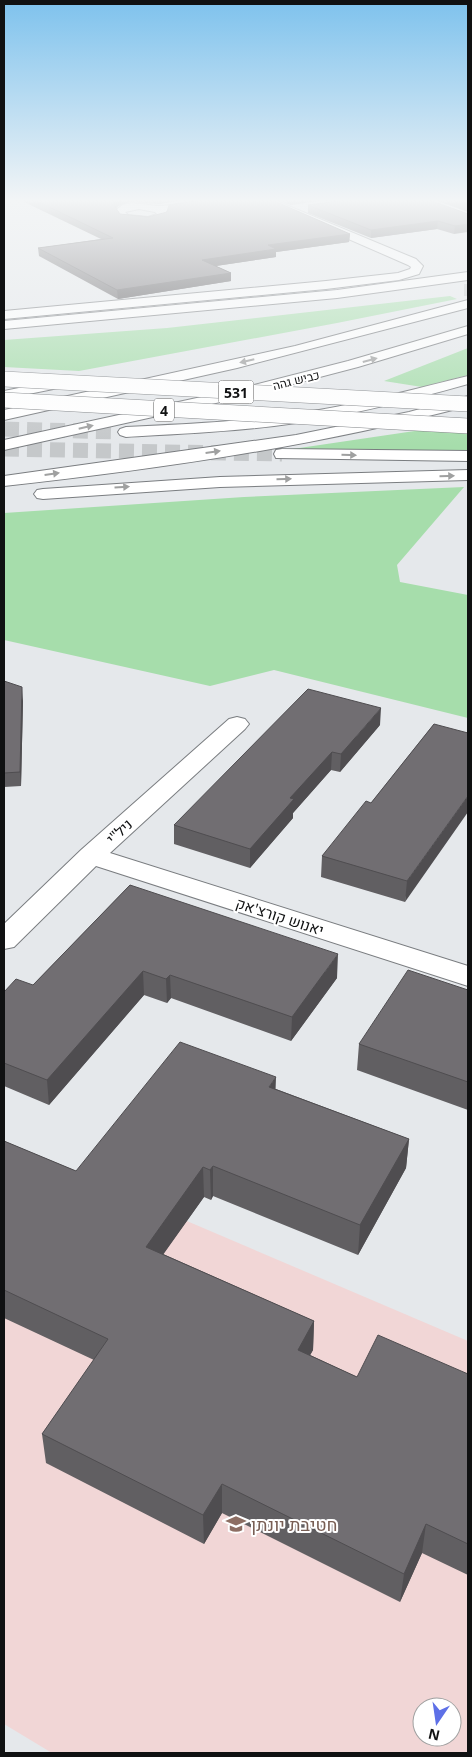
<svg xmlns="http://www.w3.org/2000/svg" width="472" height="1757" font-family="'Noto Sans',Heebo,sans-serif">
	<rect width="100%" height="100%" fill="#e5e8eb"/>
	<path fill="#f1d6d6" fill-rule="evenodd" d="M4,1143L468,1341V1753H52L4,1724ZM422,1707H452V1737H422Z"/>
	<path fill="#a6ddab" d="M450,296L457,299L337,323L79,371L4,367V340L167,328Z
		M468,348V375L422,387L384,381Z
		M428,429L468,431V450H286Z
		M464,487L397,565L400,582L468,595V718L274,670L210,686L4,640V513L244,497Z"/>
	<g fill="none" stroke-linecap="round" stroke-linejoin="round">
		<path stroke="#c5c8ca" stroke-width="12" stroke-dasharray="12 5.5" stroke-linecap="butt" d="M464,290H468"/>
		<path stroke="#c5c8ca" stroke-width="15" stroke-dasharray="15 8" stroke-linecap="butt" d="M4,429L117,432
			M4,449L282,454"/>
		<defs>
			<path id="street" d="M198,200H227L222,203L166,211L168,214L167,218L148,223L121,220L115,212C125,197 144,206 159,206C171,206 185,202 198,200ZM139,209L155,212L157,214L148,217L128,215L125,212Z
				M259,200H274L416,259L423,266L419,274L399,280L326,289L4,319V311L326,281L398,273L410,269L411,267L408,265Z
				M237,717L245,719L249,724L245,729L110,853L468,966V986L96,866L14,947L4,949V924L81,850L229,719Z"/>
			<path id="highway" d="M468,272V280L337,298L4,329V321L337,290Z
				M468,300V308L237,368L4,420V410L295,346Z
				M468,326V334L358,367L243,397L4,450V440L238,389L348,361Z
				M468,376V384C404,402 340,418 274,426C225,432 176,434 126,437L120,435L118,432L120,429L126,427C191,424 255,421 319,410C370,401 419,388 468,376Z
				M68,378L73,379L75,382L73,385L4,399V391Z
				M468,396V406C317,446 160,469 4,486V476L296,435L409,412Z
				M282,449L468,451V461L276,458L274,454L276,450Z
				M468,470V480L220,487L43,499L37,498L34,494L37,490L43,489L220,477Z"/>
		</defs>
		<use href="#street" stroke="#7a7d80" stroke-width="2"/>
		<use href="#highway" stroke="#7a7d80" stroke-width="2"/>
		<use href="#street" fill="#fff" fill-rule="evenodd"/>
		<use href="#highway" fill="#fff" fill-rule="evenodd"/>
		<defs>
			<path id="highway-bridge" d="M4,379L468,404
				M4,400L468,426"/>
		</defs>
		<use href="#highway-bridge" stroke="#7a7d80" stroke-width="16" stroke-linecap="butt"/>
		<use href="#highway-bridge" stroke="#fff" stroke-width="15"/>
	</g>
	<path fill="#615f62" d="M20,200H184L159,204L129,202L118,206L116,208L120,214L350,234L349,242L276,252V257L216,266L231,273V281L118,299L39,256L38,248L101,239Z
		M279,200H325L290,205Z
		M435,200H468V212Z
		M308,205L468,214L454,234L437,229L371,238L308,213Z
		M4,681L23,701L21,786L4,787Z
		M434,724L405,902L321,877L322,856L371,803Z
		M380,725L340,772L331,770L293,813V818L250,868L174,844V825Z
		M130,885L337,978L291,1041L171,998L167,1003L144,995L49,1105L4,1086V992L33,985Z
		M468,990V1110L357,1070L359,1044Z
		M276,1089L409,1139L406,1168L358,1255L213,1196L211,1200L204,1197L163,1254L314,1321L313,1350L310,1355L357,1377L468,1374V1575L422,1553L400,1602L222,1513L204,1544L46,1463L42,1434L94,1360L4,1318V1141L76,1171Z"/>
	<path fill="#4f4d50" d="M116,200H129V202L118,206L113,212V204Z
		M159,200H184L159,204Z
		M290,200H325L290,205Z
		M438,221L437,229L371,238V230Z
		M468,224V232L454,234L455,226Z
		M350,234L349,242L276,252V257L202,268V260L268,245Z
		M231,273V281L118,299L117,290Z
		M22,687L23,701L21,786L20,772Z
		M381,708L380,725L340,772L341,754Z
		M332,752L331,770L293,813V818L250,868V849L290,798Z
		M468,796V812L405,902L407,881Z
		M338,954L337,978L291,1041L292,1017Z
		M143,971L144,995L49,1105L47,1080Z
		M170,975L171,998L167,1003L166,979Z
		M276,1077L275,1106L269,1087Z
		M409,1139L406,1168L358,1255L360,1225Z
		M213,1166V1196L211,1200L210,1170Z
		M203,1167L204,1197L148,1276L146,1247Z
		M314,1321L313,1350L297,1379L298,1350Z
		M222,1484V1513L204,1544L203,1515Z
		M426,1524L422,1553L400,1602L404,1574Z"/>
	<path fill="#716e72" stroke="#4f4d50" d="M35,200H116L113,204L120,214L148,217L167,212L169,205L202,200H272L350,234L268,245L276,249L202,260L231,273L117,290L38,248L113,238Z
		M346,200H429L468,214V224L455,226L438,221L371,230L308,205Z
		M457,200H468V204Z
		M4,681L22,687L20,772L4,773Z
		M308,689L381,708L341,754L332,752L290,798L294,799L250,849L174,825Z
		M434,724L468,733V796L407,881L322,856L366,801L371,803Z
		M130,885L338,954L292,1017L170,975L166,979L143,971L47,1080L4,1063V992L16,979L33,985Z
		M408,970L468,990V1082L359,1044Z
		M180,1042L276,1077L269,1087L409,1139L360,1225L213,1166L210,1170L203,1167L146,1247L314,1321L298,1350L357,1377L378,1335L468,1374V1544L426,1524L404,1574L222,1484L203,1515L42,1434L108,1339L4,1290V1141L76,1171Z"/>
	<defs><path id="oneway-solid" d="M-6-.8H1V-3.2L6.5 0L1 3.2V.8H-6Z" transform="scale(1.25)"/></defs>
	<g fill="#9fa0a0">
		<use href="#oneway-solid" transform="translate(370 360) rotate(-15)"/>
		<use href="#oneway-solid" transform="translate(247 361) rotate(167)"/>
		<use href="#oneway-solid" transform="translate(86 427) rotate(-13)"/>
		<use href="#oneway-solid" transform="translate(213 452) rotate(-8)"/>
		<use href="#oneway-solid" transform="translate(349 455) rotate(1)"/>
		<use href="#oneway-solid" transform="translate(52 474) rotate(-8)"/>
		<use href="#oneway-solid" transform="translate(447 476) rotate(-1)"/>
		<use href="#oneway-solid" transform="translate(284 479) rotate(-2)"/>
		<use href="#oneway-solid" transform="translate(122 487) rotate(-4)"/>
	</g>
	<linearGradient id="sky" x2="0" y2="1"><stop stop-color="#7ec2ed"/><stop offset="0.45" stop-color="#f3f5f6"/><stop offset="1" stop-color="#f3f5f6" stop-opacity="0"/></linearGradient>
	<rect width="472" height="446" fill="url(#sky)"/>
	<defs>
		<symbol id="school-bare" viewBox="-9 -9 18 18"><path d="M0-5L7-2L0 1L-7-2ZM-4 1L0 2.5L4 1V4Q0 6-4 4Z" fill="#8d6e63" stroke="#fff" stroke-width="2.5" paint-order="stroke"/></symbol>
	</defs>
	<g fill-rule="evenodd">
		<use href="#school-bare" x="222" y="1510" width="28" height="28"/>
	</g>
	<g text-anchor="middle" dominant-baseline="central" stroke-width="4" stroke-linejoin="round" paint-order="stroke">
		<g font-size="12" fill="#101112" stroke="#fff">
			<text transform="translate(296 380) rotate(-14)">כביש גהה</text>
		</g>
		<g fill="#fff" stroke="#585859" stroke-width="1">
			<rect x="218.5" y="380.5" width="35" height="23" rx="4"/>
			<rect x="154" y="398.5" width="20" height="23" rx="4"/>
		</g>
		<g font-size="14" font-weight="bold" fill="#101112">
			<text x="236" y="392">531</text>
			<text x="164" y="410">4</text>
		</g>
		<g font-size="15" fill="#101112" stroke="#fff">
			<text transform="translate(119 831) rotate(-42)">ניל"י</text>
			<text transform="translate(280 916) rotate(18)">יאנוש קורצ'אק</text>
		</g>
		<g font-size="18" fill="#785e54" stroke="#fff" text-anchor="start">
			<text x="251" y="1524">חטיבת יונתן</text>
		</g>
	</g>
	<rect width="472" height="1757" fill="none" stroke="#101112" stroke-width="10"/>
	<g transform="translate(437 1722) rotate(193)"><circle r="24" fill="#ffffff" stroke="#9fa0a0"/>
	<path d="M0-4L9 19L0 12L-9 19Z" fill="#5e70e7"/>
	<text y="-8" font-size="14" font-weight="bold" text-anchor="middle" fill="#101112">N</text>
	</g>
</svg>
